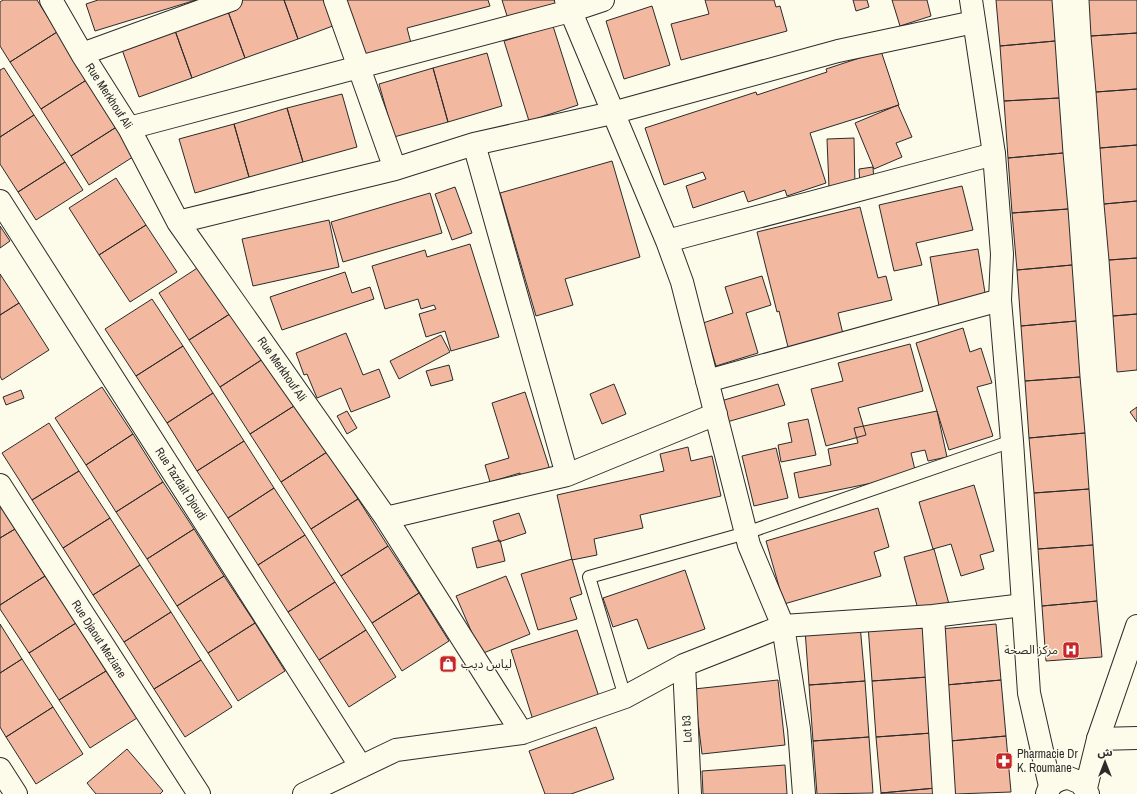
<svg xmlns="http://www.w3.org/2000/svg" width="1137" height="794" font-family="'Archivo Narrow','Noto Sans Arabic',sans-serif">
	<rect width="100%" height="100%" fill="#fdfbea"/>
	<path fill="#f2b8a0" stroke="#2b2b2b" d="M3,0H37L57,32L10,62L0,46V2Z
		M98,0H196L95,31L86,4Z
		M243,0H284L298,39L245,58L226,6Z
		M284,0H329L338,24L298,39Z
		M344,0H488L490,6L407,28L411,43L360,56Z
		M502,0H555L556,5L508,19Z
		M705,0H774L776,7L780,6L787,31L681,60L671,24L709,14Z
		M853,0H867L869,7L856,11Z
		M892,0H927L931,16L900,26Z
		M996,0H1052L1055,41L1000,46Z
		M1089,0H1137V33L1091,36Z
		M226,6L245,58L192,78L173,25Z
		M652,6L670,65L624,79L606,21Z
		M173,25L192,78L139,97L120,44Z
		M553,26L578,105L529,121L504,41Z
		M57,32L88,79L41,109L10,62Z
		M1137,33V89L1096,92L1091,36Z
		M1055,41L1059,98L1004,101L1000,46Z
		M881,51L899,105L810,133L826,183L787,196L785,190L748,202L744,191L693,208L686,186L706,179L703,172L664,185L645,128L756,92L757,95L827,72L826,69Z
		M487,53L502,106L448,122L433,68Z
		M4,68L34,115L0,137V70Z
		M433,68L448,122L394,137L379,84Z
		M88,79L118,126L71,156L41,109Z
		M1137,89V145L1100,148L1096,92Z
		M342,94L357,147L303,162L287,108Z
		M1059,98L1063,153L1008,158L1004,101Z
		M898,105L912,137L896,143L902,157L874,169L855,123Z
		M287,108L303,162L249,177L234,124Z
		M34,115L65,162L18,192L0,164V137Z
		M234,124L249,177L195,193L179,139Z
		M118,126L136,155L89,185L71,156Z
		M854,138L855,187L829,188L827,139Z
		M1137,145V201L1104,204L1100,148Z
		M1063,153L1068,209L1012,213L1008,158Z
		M612,161L640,257L565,279L573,305L536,316L500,193Z
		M65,162L83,190L36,220L18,192Z
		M873,167L874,182L860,184L859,169Z
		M116,178L146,225L99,255L69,208Z
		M962,186L973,230L916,243L922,265L894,271L879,205Z
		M455,187L472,233L452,240L435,194Z
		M430,193L442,233L343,262L331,222Z
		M1137,201V258L1109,260L1104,204Z
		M860,207L878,278L886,276L892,300L838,313L843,334L788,347L779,311L777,312L757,232Z
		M1068,209L1072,265L1017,270L1012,213Z
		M329,220L339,267L253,286L242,239Z
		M146,225L177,272L130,302L99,255Z
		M0,226L10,241L0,248Z
		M470,244L499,337L451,351L445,331L426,337L419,314L436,309L434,305L421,309L418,299L385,309L372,266L425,250L427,257Z
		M978,249L986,299L939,306L930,257Z
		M1137,258V314L1113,316L1109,260Z
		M205,263L236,310L189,340L159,293Z
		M1072,265L1076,321L1021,326L1017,270Z
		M345,272L352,293L370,287L374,299L282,330L270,297Z
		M0,274L19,303L0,315Z
		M762,276L771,305L746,313L758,353L716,366L703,323L733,313L725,287Z
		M152,299L183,346L136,376L105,329Z
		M19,303L49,350L2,380L0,376V315Z
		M236,310L266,357L220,387L189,340Z
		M1137,314V370L1117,372L1113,316Z
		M1076,321L1080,377L1025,381L1021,326Z
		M963,328L970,352L981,348L992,383L977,387L993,436L949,450L916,343Z
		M346,333L363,375L379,369L390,397L351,412L341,388L317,398L307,374L304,375L296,353Z
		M441,335L450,352L399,379L390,361Z
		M910,344L923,391L858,408L866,435L826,446L811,389L843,381L838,363Z
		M183,346L213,393L167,423L136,376Z
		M266,357L297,404L250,434L220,387Z
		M449,365L453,380L431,386L426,371Z
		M1080,377L1085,433L1029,438L1025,381Z
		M614,384L626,414L602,424L590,394Z
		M778,384L785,405L727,422L721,401Z
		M102,387L133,434L86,465L55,418Z
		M21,390L24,398L6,405L3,397Z
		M525,392L551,473L523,482L520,473L490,482L485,465L509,458L492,403Z
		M213,393L244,441L197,471L167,423Z
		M297,404L327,452L281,482L250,434Z
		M1137,407V422L1130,412Z
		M347,411L357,428L347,434L337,416Z
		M937,411L947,457L928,461L925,450L911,453L916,474L799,498L794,473L831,465L828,449L858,443L854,428Z
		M808,419L816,455L781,462L778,445L792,442L788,423Z
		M49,423L79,471L32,500L2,453Z
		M1085,433L1089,489L1034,493L1029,438Z
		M133,434L163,482L116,512L86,465Z
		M244,441L274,488L228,518L197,471Z
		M688,447L691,461L712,456L721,496L640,515L643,528L594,539L597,555L572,560L557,495L664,471L660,454Z
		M776,448L788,498L754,506L742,456Z
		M327,452L358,499L311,529L281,482Z
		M79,471L110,518L63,548L32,500Z
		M163,482L194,529L147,559L116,512Z
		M974,485L994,551L980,555L984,569L961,576L951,544L933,549L919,502Z
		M274,488L305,535L258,565L228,518Z
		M1089,489L1093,545L1038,549L1034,493Z
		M358,499L388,546L341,576L311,529Z
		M0,506L15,529L0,538Z
		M878,508L889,547L874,552L881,576L784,604L766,541Z
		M519,513L526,533L499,542L493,521Z
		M110,518L140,565L93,595L63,548Z
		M15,529L45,576L0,605V538Z
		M194,529L224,576L177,606L147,559Z
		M305,535L335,582L288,612L258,565Z
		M500,540L505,561L477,568L472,548Z
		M1093,545L1097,601L1042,606L1038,549Z
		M388,546L419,593L372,623L341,576Z
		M934,549L949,604L919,613L904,557Z
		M572,559L582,594L570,598L577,619L538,630L521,574Z
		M140,565L171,612L124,642L93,595Z
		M685,570L705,629L648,649L637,619L613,627L603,598Z
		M45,576L76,623L29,653L0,609V605Z
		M224,576L255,623L208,653L177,606Z
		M506,576L530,634L481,654L456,596Z
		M335,582L366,630L319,660L288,612Z
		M419,593L449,641L402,671L372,623Z
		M1097,601L1102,657L1046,661L1042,606Z
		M171,612L201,660L154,689L124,642Z
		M923,620L928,677L872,681L868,625Z
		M76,623L106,671L59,700L29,653Z
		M255,623L285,671L238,701L208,653Z
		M0,624L22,659L0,673Z
		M996,624L1001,680L946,685L940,629Z
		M860,625L865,681L809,685L805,630Z
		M366,630L396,677L349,707L319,660Z
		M577,630L600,700L533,720L511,650Z
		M22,659L53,707L6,737L0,727V673Z
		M201,660L232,707L185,737L154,689Z
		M106,671L137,718L90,748L59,700Z
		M928,677L932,733L876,737L872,681Z
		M778,680L785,745L702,754L694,689Z
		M1001,680L1006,736L950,741L946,685Z
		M865,681L869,737L813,741L809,685Z
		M53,707L83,754L36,784L6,737Z
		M596,727L614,779L571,794H545L529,751Z
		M932,733L936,788L881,793L876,737Z
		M1006,736L1011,792L955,794L950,741Z
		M869,737L873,793L817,794L813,741Z
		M127,749L163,791L160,794H96L87,783Z
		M785,765L787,794H703L702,771Z
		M936,788L937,794H881V793Z"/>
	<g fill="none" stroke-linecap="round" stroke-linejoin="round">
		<defs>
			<path id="lane" d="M625,697L589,577L746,533L1012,441"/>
			<path id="street" d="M51,0L82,54L129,128L178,222L386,518L522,733
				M335,0L395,169
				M566,0L667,241L682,282L749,545L783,626L799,729L804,794
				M82,54L231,0
				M129,128L570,11L603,0
				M474,144L567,475
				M0,201L361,767
				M178,222L395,169L474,144L612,113L838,51L974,22
				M667,241L994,154
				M707,381L1000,300
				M0,485L199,794
				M386,518L567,475L716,414
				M933,616L944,794
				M684,665L690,794
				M1098,739L1137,738
				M0,769L16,794
				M304,794L396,750L522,733L625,697L684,665L783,626L933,616L1023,605"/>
			<path id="secondary" d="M971,0L994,154L1002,254L1000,300L1012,441L1029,693L1050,786
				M1086,788L1098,739L1137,626
				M1047,794C1050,783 1057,779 1069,778L1081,783L1088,794"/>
		</defs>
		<use href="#lane" stroke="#2b2b2b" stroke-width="14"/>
		<use href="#street" stroke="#2b2b2b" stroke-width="24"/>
		<use href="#secondary" stroke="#2b2b2b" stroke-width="24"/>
		<use href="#lane" stroke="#fdfbea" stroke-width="12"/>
		<use href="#street" stroke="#fdfbea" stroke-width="22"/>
		<use href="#secondary" stroke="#fdfbea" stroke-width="22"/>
	</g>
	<defs>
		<symbol id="hospital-square" viewBox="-11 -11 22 22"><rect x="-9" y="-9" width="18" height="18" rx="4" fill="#c62828" stroke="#fdfbea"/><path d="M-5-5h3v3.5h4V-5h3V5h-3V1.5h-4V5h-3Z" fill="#fff"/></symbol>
		<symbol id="shop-square" viewBox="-11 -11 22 22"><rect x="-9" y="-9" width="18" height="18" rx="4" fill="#c62828" stroke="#fdfbea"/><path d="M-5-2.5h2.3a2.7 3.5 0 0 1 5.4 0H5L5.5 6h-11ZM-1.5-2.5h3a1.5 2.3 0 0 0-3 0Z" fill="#fff"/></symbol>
		<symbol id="pharmacy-square" viewBox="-11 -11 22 22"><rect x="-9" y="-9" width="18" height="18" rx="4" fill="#c62828" stroke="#fdfbea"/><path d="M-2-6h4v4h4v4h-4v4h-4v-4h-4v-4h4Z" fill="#fff"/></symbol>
	</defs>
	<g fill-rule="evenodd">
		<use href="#hospital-square" x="1061" y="640" width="20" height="20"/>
		<use href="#shop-square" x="438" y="654" width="20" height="20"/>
		<use href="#pharmacy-square" x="994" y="751" width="20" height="20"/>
	</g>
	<g text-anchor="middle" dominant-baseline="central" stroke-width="3" stroke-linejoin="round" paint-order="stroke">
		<g font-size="12" fill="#2b2b2b" stroke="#fdfbea">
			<text transform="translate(109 96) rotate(57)">Rue Merkhouf Ali</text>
			<text transform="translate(282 369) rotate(55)">Rue Merkhouf Ali</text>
			<text transform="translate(181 484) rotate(57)">Rue Tazdait Djoudi</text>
			<text transform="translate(99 639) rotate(57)">Rue Djaout Meziane</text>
			<text transform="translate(687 729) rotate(-93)">Lot b3</text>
		</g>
		<g font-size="12" fill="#2b2b2b" stroke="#fdfbea" text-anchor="start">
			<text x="1058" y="650" text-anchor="end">مركز الصحة</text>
			<text x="461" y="664">لياس ديب</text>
			<text x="1017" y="754">Pharmacie Dr<tspan x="1017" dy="14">K. Roumane</tspan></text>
		</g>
	</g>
	<g transform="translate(1105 762)" stroke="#fdfbea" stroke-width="3" paint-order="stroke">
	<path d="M0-3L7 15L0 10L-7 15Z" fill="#2b2b2b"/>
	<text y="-6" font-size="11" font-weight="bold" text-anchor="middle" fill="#2b2b2b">ش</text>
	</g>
</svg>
